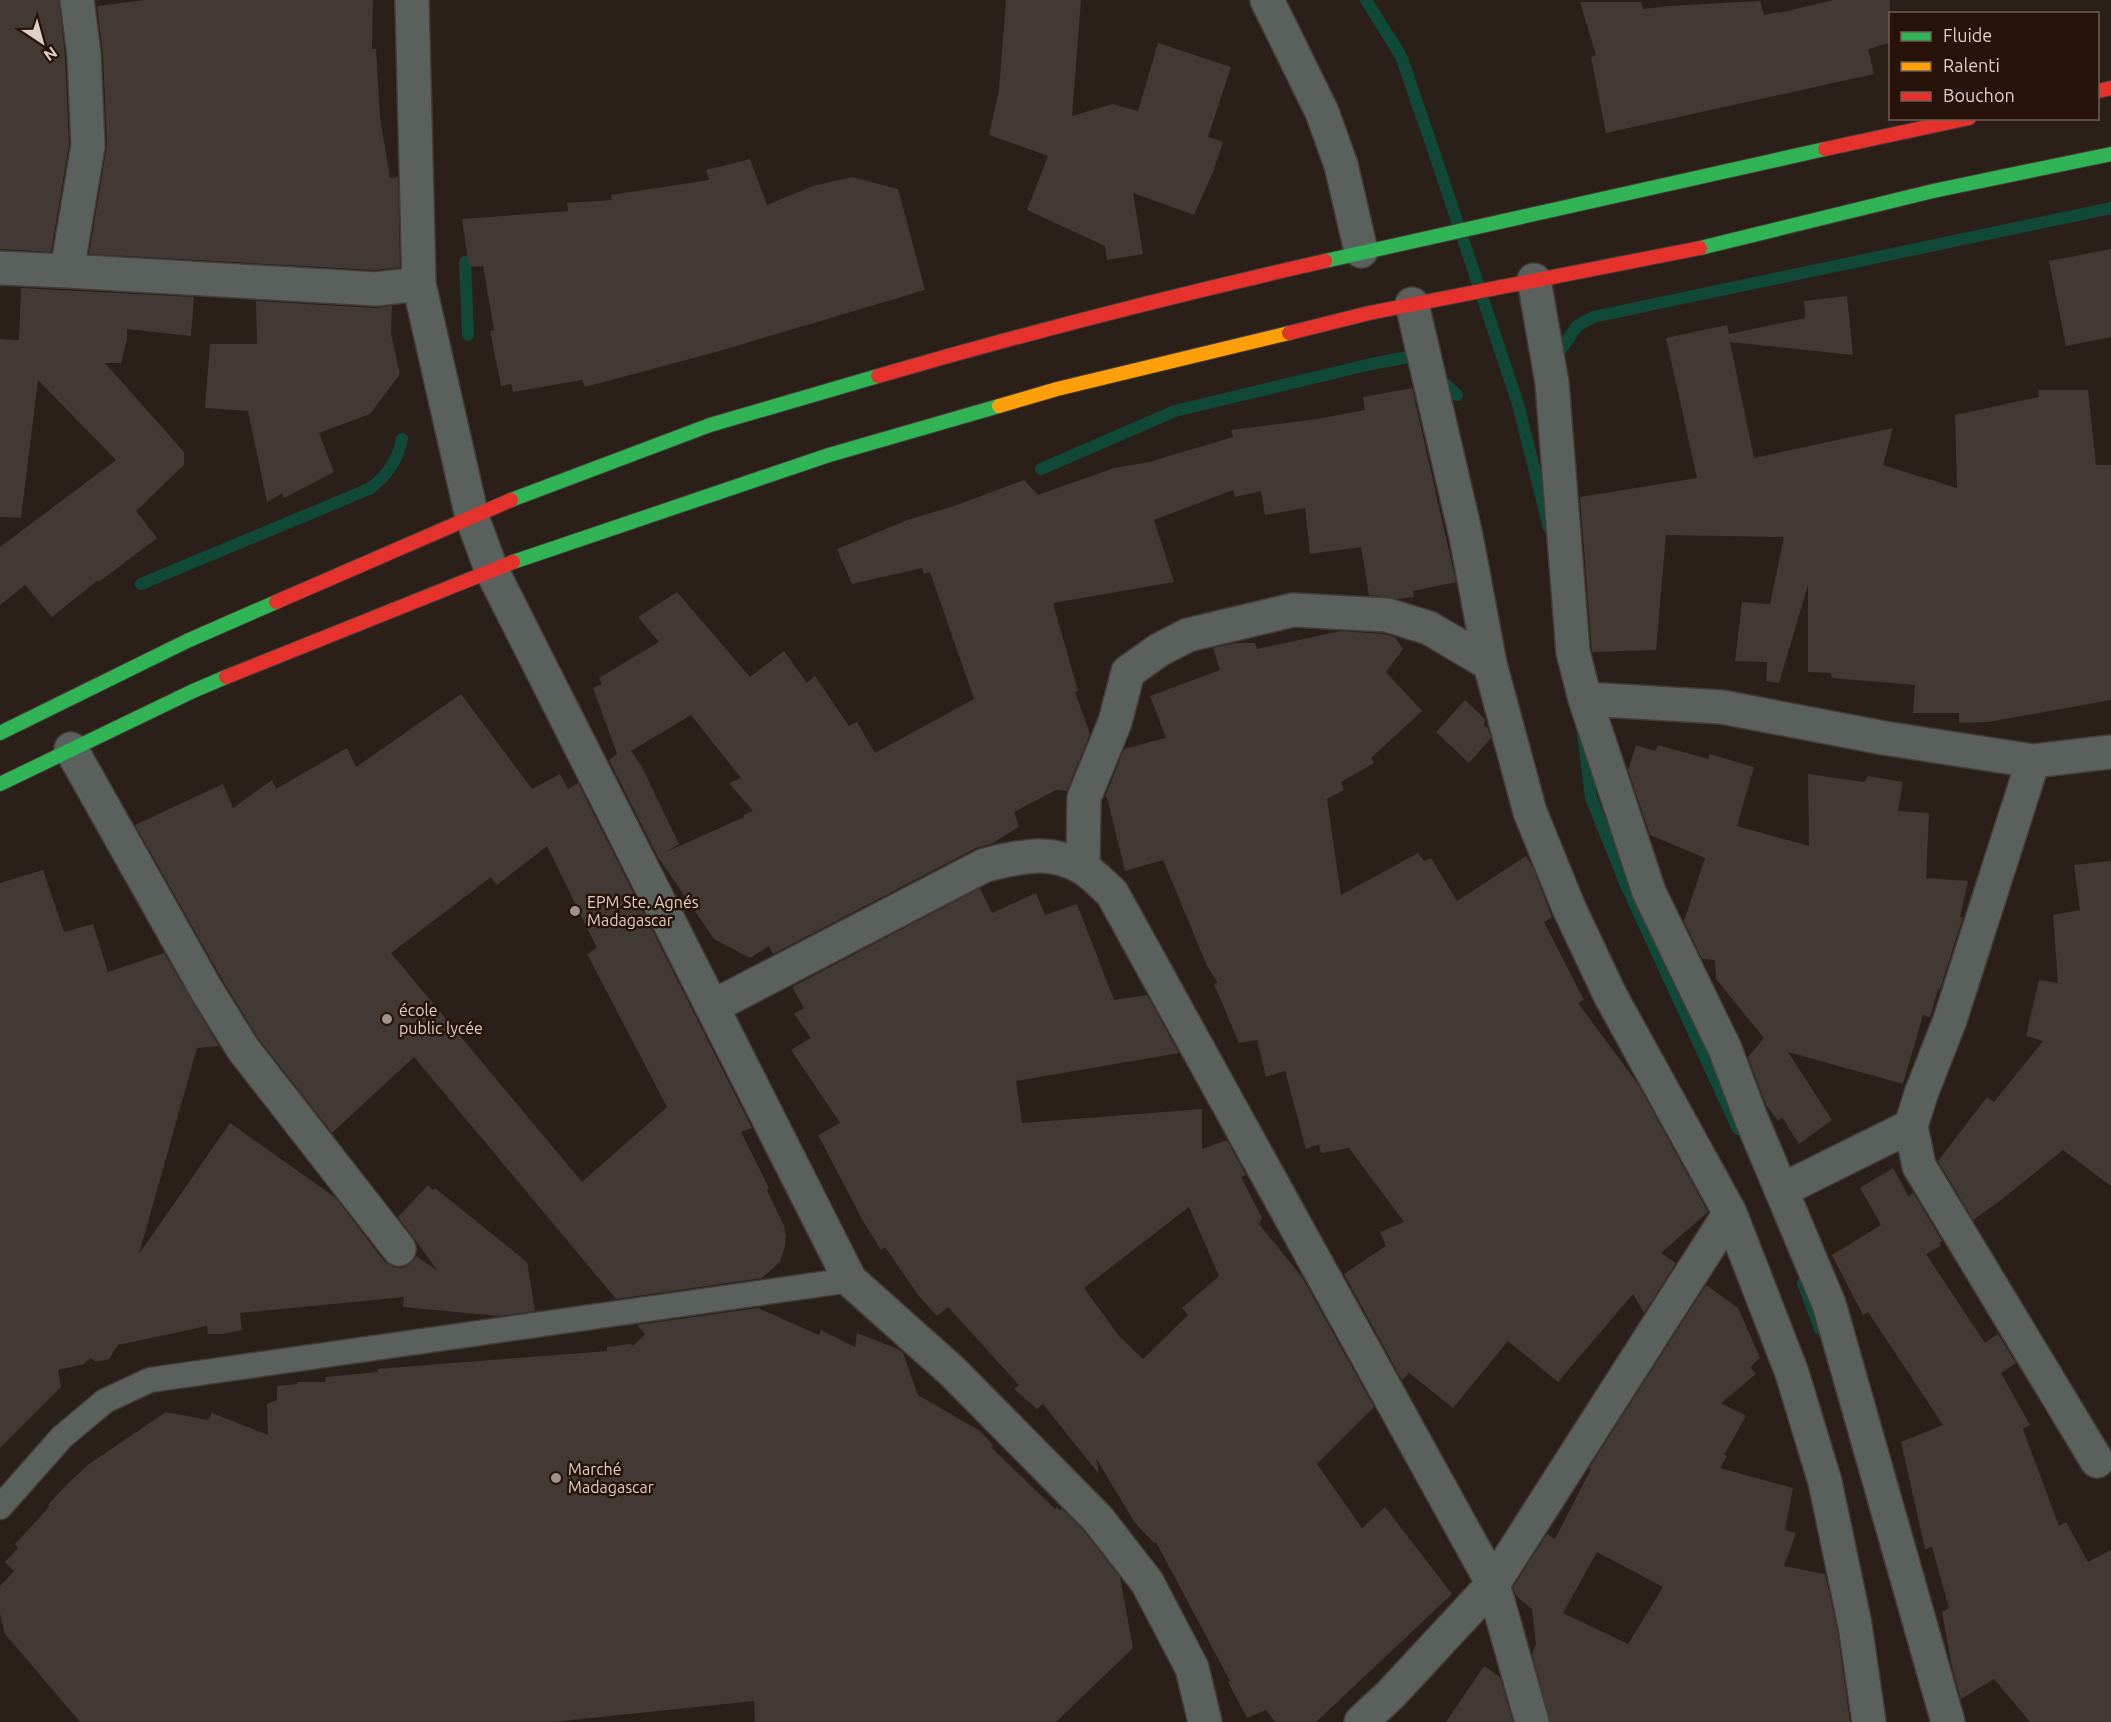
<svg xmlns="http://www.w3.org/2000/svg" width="2111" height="1722" font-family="Ubuntu,sans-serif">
	<rect width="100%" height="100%" fill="#2a1f19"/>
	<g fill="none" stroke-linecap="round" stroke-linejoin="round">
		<path stroke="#114939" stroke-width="12" d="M1366,0L1401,56L1433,149L1518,404L1549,528
			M465,262L468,335
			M1553,361L1577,326L1593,317L2111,208
			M1436,375L1457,395
			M1041,469L1175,411L1371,364L1414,356L1422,361
			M141,584L369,489C386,477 398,460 402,439
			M1583,734L1591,798L1626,885L1738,1129
			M1803,1283L1820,1329"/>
	</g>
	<path fill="#433934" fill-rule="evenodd" d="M0,0H59L65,57L69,145L51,252L0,249Z
		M145,0H373L372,49H376L380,118L390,178L398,177L400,267L375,270L89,254L107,145L103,54L97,6Z
		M1006,0H1081L1072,116L1112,104L1138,111L1158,43L1231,67L1208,137L1223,142L1213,172L1194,215L1133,193L1143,254L1107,260L1105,246L1027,210L1048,156L989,135L999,90Z
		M1833,0H1890V43L1868,49L1874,74L1606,133L1591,57L1596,55L1580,2H1641L1643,9L1668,6L1760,1L1764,15L1779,12V13Z
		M750,159L767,205L813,186L852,177L898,189L925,290L716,352L585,387L582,380L513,392L511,384L501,386L490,331L494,330L483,266L469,267L462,219L568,211L567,203L612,200L611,195L709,180L706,170Z
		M2111,249V337L2066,346L2049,261Z
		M21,288L194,297L191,336L127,329V339L121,363H105L184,452V465L136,511L157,538L99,582L98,580L52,617L25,585L0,605V547L116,460L38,380L21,518L0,517V339L19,340Z
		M1847,296L1853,355L1730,342L1754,458L1893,428L1883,465L1957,488L1955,415L2039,397L2038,390H2088L2096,465H2111V700L1988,722L1959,723V713H1913L1915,685L1832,678L1831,673L1808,672V585L1779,683L1766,681L1767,662L1735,661L1742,602L1770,604L1784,537L1666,535L1656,650L1592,652L1580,497L1697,478L1666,338L1727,325L1729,334L1805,318L1804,301Z
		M256,301L375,308L392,306L391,334L400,374L370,414L319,433L334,472L284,498L282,493L267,502L248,411L205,408L210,344H257Z
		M1412,388L1456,582L1413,591L1414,597L1399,599L1369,595L1361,547L1310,554L1305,508L1265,515L1261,491L1235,497L1233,490L1154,520L1174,582L1053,603L1078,691L1075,692L1090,734L1067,791L1056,790L1014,812L1019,827L991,844L976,848L773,954L769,946L750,958L714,939L658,857L609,760L617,754L593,688L602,684L599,678L659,642L638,617L677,592L750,677L784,651L807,683L815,676L849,726L857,722L875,753L974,699L930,572L924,574L922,568L852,584L837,549L910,519L954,506L1024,480L1038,495L1114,468L1149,462L1233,437L1231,430L1317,419L1365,410L1363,397ZM691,715L741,778L729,783L753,811L743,815L744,817L666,852L679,844L641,765L631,751Z
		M1341,631L1384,634L1395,637L1403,649L1386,672L1422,711L1371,758L1374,763L1341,782L1344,790L1327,799L1341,895L1418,853L1424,861L1431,858L1457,901L1526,856L1533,868L1552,917L1544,922L1584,1000L1578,1003L1638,1084L1708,1212L1661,1253L1676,1263L1644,1313L1633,1294L1558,1382L1508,1341L1453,1408L1409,1373L1402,1380L1344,1274L1386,1246L1380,1232L1404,1222L1349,1148L1321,1153L1319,1144L1306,1149L1285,1071L1266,1077L1257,1040L1239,1043L1214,984L1218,983L1207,966L1163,860L1125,871L1107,798L1105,797L1124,749L1166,738L1150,696L1220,670L1213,648L1236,643H1255L1257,649Z
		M461,694L532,789L560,774L568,789L578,783L752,1128L741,1132L769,1188L767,1190L784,1226L786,1236L785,1246L780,1262L762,1278L616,1299L414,1057L332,1133L258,1038L223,981L135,825L223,784L233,808L272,780L276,789L347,748L356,767ZM547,846L597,948L587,954L667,1107L582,1182L391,953L491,877L497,885Z
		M1465,700L1485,719L1484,725L1488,728L1491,738L1469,763L1436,732Z
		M1636,745L1655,751L1658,745L1708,759L1710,754L1754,767L1737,826L1809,846L1808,774L1864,782L1868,776L1903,782L1898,811L1929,813L1926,878L1968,881L1960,917H1963L1940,989H1938L1930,1017L1923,1015L1903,1084L1788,1052L1832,1120L1799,1144L1782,1117L1778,1121L1766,1105L1748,1057L1764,1038L1716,979L1715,960L1702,959L1684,921L1705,858L1650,835L1628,770Z
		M2111,861V1186L2063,1150L2001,1200L1973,1220L1938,1161L1987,1097L1994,1102L2043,1041L2026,1036L2039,980L2058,983L2053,915L2080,910L2074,865Z
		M43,870L64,932L93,924L108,972L164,953L219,1046L197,1048L139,1254L230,1123L336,1198L384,1261L393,1267L401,1268L410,1264L416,1256L438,1271L398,1217L428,1185L433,1190L435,1188L527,1262L535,1311L498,1316L403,1307L404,1297L240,1313L242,1330L222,1334H208L207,1326L118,1345L109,1359L96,1362L90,1358L84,1364L58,1370L61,1387L0,1448V883Z
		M980,888L992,913L1036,893L1045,915L1077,904L1114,1000L1147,995L1179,1053L1016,1081L1022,1123L1202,1109V1149L1227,1140L1246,1175L1241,1177L1262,1218L1259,1224L1302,1277L1374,1407L1317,1464L1362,1528L1385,1507L1452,1594L1316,1722H1275L1266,1710L1247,1718L1228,1682L1230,1681L1156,1542L1154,1543L1135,1523L1096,1458L1099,1474L1043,1404L1037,1409L1014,1389L1019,1385L948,1307L937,1316L918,1295L885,1247L881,1250L863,1221L818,1135L840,1123L791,1050L811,1038L794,1014L804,1008L792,987ZM1189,1207L1219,1276L1182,1308L1188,1315L1143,1359L1119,1336L1084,1288Z
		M1893,1168L1909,1197L1913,1192L1942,1241L1939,1244L1941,1246L1926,1254L1985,1343L1998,1334L2016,1363L2001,1373L2030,1425L2023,1429L2059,1526L2066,1522L2088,1562L2111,1550V1722H2030L1994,1679L1961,1699L1952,1667L1942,1612L1949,1608L1932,1547L1925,1549L1901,1442L1943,1425L1868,1312L1863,1315L1832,1255L1881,1225L1860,1188Z
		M1706,1285L1738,1308L1760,1358L1750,1367L1756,1374L1721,1403L1746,1416L1724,1455L1727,1456L1720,1468L1793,1488L1785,1530L1796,1533L1784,1566L1825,1574L1837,1628L1850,1722H1550L1532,1654L1536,1644L1532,1609L1516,1596L1513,1587L1547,1534L1555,1539L1591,1469L1589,1468ZM1597,1552L1663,1587L1628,1644L1563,1613Z
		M758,1308L819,1335L821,1330L855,1347L857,1333L900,1350L903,1353L918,1395L980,1431L993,1445L991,1447L1055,1509L1057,1507L1060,1511L1061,1508L1084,1531L1120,1577L1133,1648L1056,1722H755L754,1701L553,1722H80L5,1634L0,1614V1586L14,1571L5,1562L18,1548L15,1544L50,1506L48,1505L66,1485L89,1464L166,1412L208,1420L212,1413L268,1435L267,1404L277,1400V1386L297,1384L298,1382H325L326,1377L378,1372L377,1369L607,1351V1347L631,1344L633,1346L645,1334L637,1325Z
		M1484,1666L1500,1677L1513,1722H1446Z"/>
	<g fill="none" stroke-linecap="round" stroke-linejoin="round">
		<defs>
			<path id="lane" d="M0,1507L62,1437L105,1401L150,1380L850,1280"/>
			<path id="street" d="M412,0L419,284L472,517L491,569L850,1280L953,1372L1098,1519L1147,1582L1192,1668L1205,1722
				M1267,0L1322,112L1341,165L1361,251
				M0,268L67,271L88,146L84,55L77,0
				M67,271L376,289L419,284
				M1534,280L1552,383L1573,652L1585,699L1722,707L1884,738L2033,761L2111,752
				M1412,304L1466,536L1490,664L1530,812L1569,908L1610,995L1730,1213L1792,1373L1825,1482L1855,1625L1869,1722
				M1585,699L1649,892L1725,1049L1751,1118L1829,1304L1948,1722
				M71,749L207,991L243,1049L399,1249
				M2033,761L1950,1020L1921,1094L1911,1126L1919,1166L2097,1461
				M1083,868L1084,798L1115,722L1128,672L1159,650L1188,635L1293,610L1387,615L1429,628L1490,664
				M712,1007L985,865C1020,857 1050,848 1083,868C1093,874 1103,885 1112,893L1493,1584L1532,1722
				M1782,1190L1911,1126
				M1361,1722L1391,1694L1493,1584L1730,1213"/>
			<path id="fast" d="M1700,248L1933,191L2111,154
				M1325,261L1825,149
				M511,500L710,425L878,376
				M513,562L829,455L999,406
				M0,733L187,641L276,602
				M0,784L193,691L226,677"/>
			<path id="slow" d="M999,406L1057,389L1289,333"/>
			<path id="jam" d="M2098,91L2111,88
				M1825,149L1969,118
				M1289,333L1369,313L1700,248
				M878,376C1026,333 1175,295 1325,261
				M276,602L511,500
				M226,677L513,562"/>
		</defs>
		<use href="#lane" stroke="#453c37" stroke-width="27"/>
		<use href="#street" stroke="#453c37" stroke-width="36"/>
		<use href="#fast" stroke="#453c37" stroke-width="16"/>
		<use href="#slow" stroke="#453c37" stroke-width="16"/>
		<use href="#jam" stroke="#453c37" stroke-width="16"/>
		<use href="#lane" stroke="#5a615d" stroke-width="24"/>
		<use href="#street" stroke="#5a615d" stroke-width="33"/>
		<use href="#fast" stroke="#30b455" stroke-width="14"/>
		<use href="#slow" stroke="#ff9f0a" stroke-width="14"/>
		<use href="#jam" stroke="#e5322d" stroke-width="14"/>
	</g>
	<g fill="#9f918b" stroke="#271309" stroke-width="2">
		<circle cx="575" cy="911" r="6"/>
		<circle cx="387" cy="1019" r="6"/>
		<circle cx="556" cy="1478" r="6"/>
	</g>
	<g text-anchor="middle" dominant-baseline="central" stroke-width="5" stroke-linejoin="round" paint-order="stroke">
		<g font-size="16" fill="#decfc8" stroke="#271309" text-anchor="start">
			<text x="587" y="902">EPM Ste. Agnés<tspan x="587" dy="18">Madagascar</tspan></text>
			<text x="399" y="1010">école<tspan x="399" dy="18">public lycée</tspan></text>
			<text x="568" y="1469">Marché<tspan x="568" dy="18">Madagascar</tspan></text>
		</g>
	</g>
	<rect x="1889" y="12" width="210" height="108" fill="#271309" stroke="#705e55" stroke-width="1.5"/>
	<rect x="1901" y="32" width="30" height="9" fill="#30b455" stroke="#705e55" stroke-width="1.5"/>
	<text x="1943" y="42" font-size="18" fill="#decfc8">Fluide</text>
	<rect x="1901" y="62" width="30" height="9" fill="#ff9f0a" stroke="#705e55" stroke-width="1.5"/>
	<text x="1943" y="72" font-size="18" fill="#decfc8">Ralenti</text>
	<rect x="1901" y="92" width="30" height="9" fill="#e5322d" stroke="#705e55" stroke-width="1.5"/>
	<text x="1943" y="102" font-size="18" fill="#decfc8">Bouchon</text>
	<g transform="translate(42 42) rotate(144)" stroke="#271309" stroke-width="4.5" paint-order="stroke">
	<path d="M0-4.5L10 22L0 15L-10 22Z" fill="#decfc8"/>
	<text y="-9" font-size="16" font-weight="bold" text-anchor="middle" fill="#decfc8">N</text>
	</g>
</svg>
